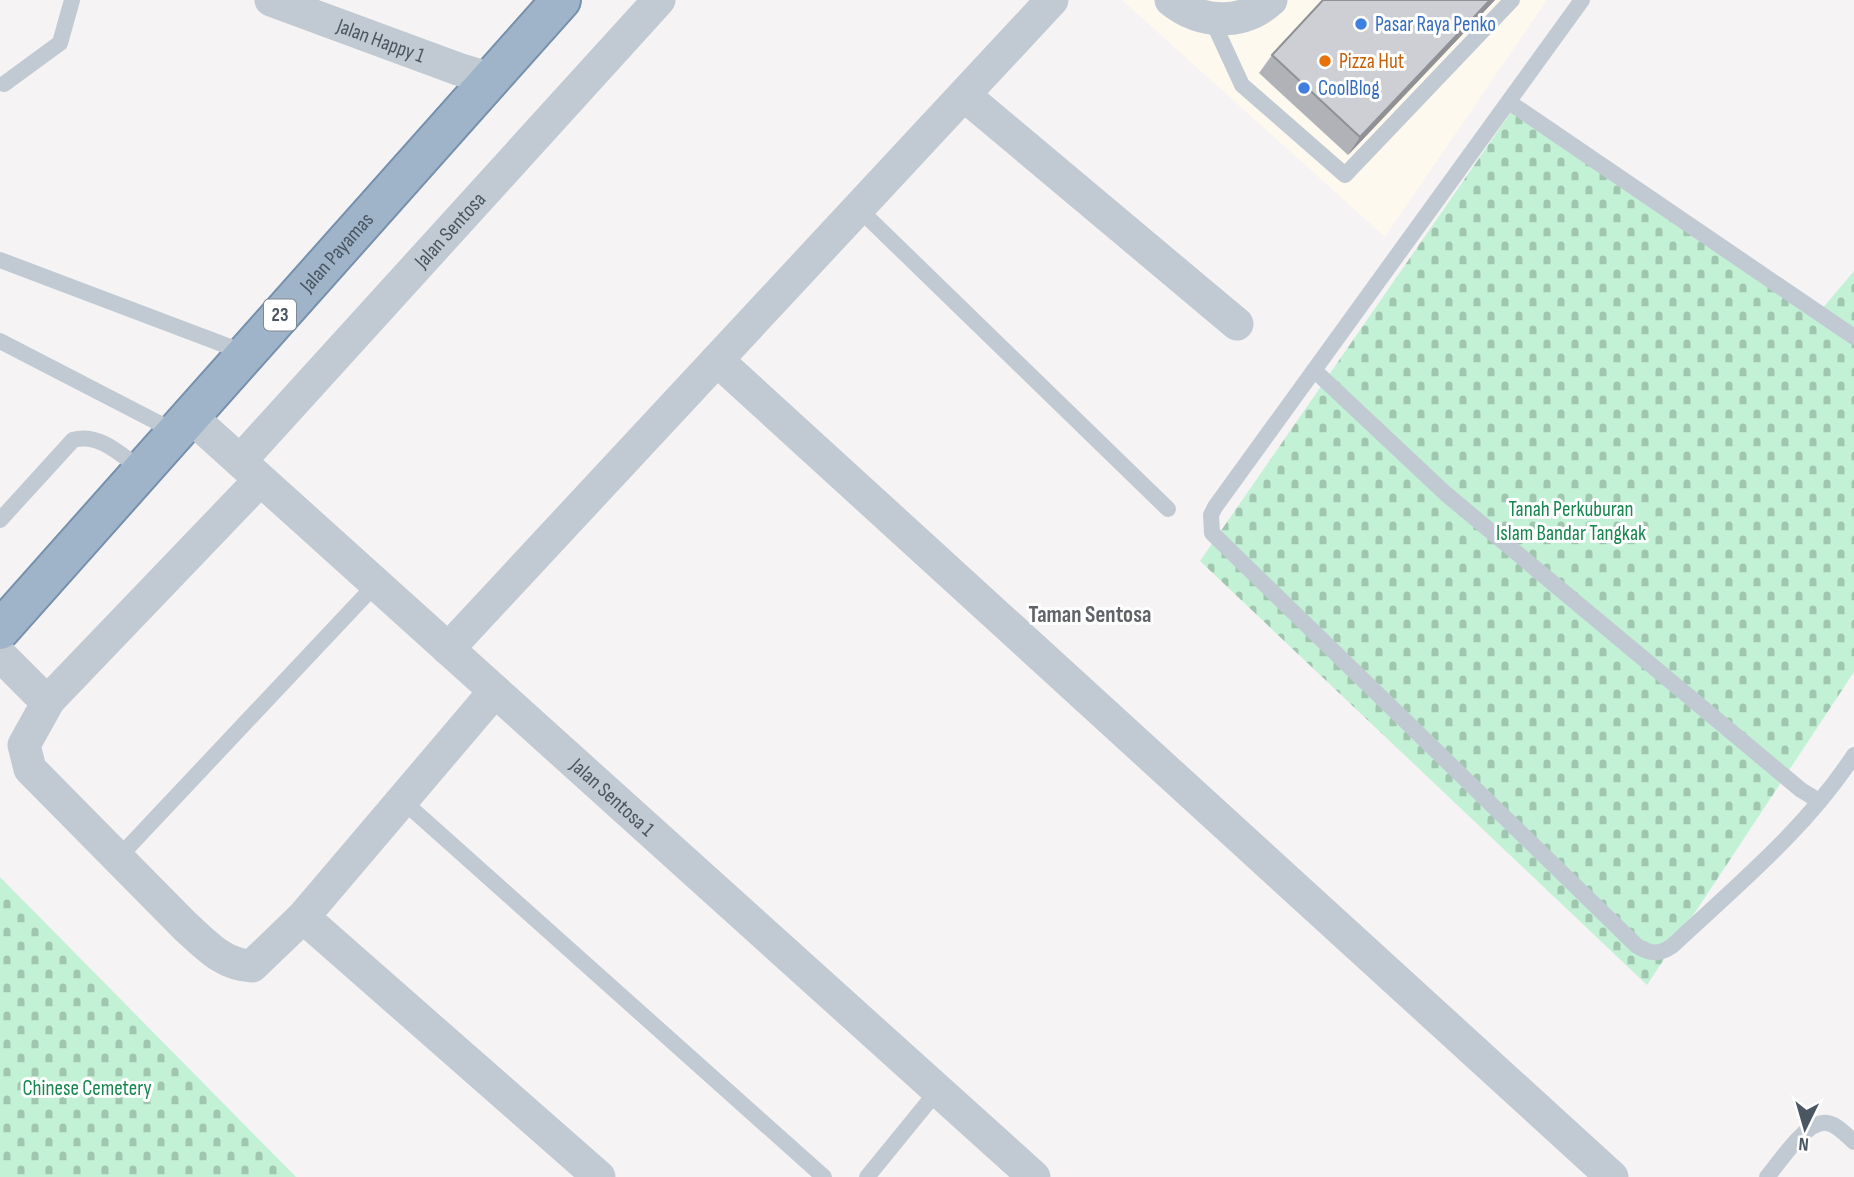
<svg xmlns="http://www.w3.org/2000/svg" width="1854" height="1177" font-family="'Sofia Sans Condensed',sans-serif">
	<defs>
		<pattern id="cemetery-stones" width="16" height="16" patternUnits="userSpaceOnUse" patternTransform="scale(1.75)"><rect width="16" height="16" fill="#c3f1d5"/><path d="M2 7V4a2 2 0 0 1 4 0v3zM10 15v-3a2 2 0 0 1 4 0v3z" fill="#a0c6b0"/></pattern>
	</defs>
	<rect width="100%" height="100%" fill="#f5f3f3"/>
	<path fill="#fdf9ef" d="M1122,0H1547L1385,237Z"/>
	<path fill="url(#cemetery-stones)" d="M1518,102L1822,309L1854,271V672L1647,985L1200,561Z
		M0,877L296,1177H0Z"/>
	<g fill="none" stroke-linecap="round" stroke-linejoin="round">
		<defs>
			<g id="trunk">
				<path id="s4" d="M0,630L561,0"/>
			</g>
		</defs>
		<use href="#trunk" stroke="#7690ad" stroke-width="42"/>
		<path stroke="#c1cad2" stroke-width="16" d="M1582,0L1215,507L1211,515L1212,533L1637,946C1650,954 1659,955 1672,946C1735,887 1806,829 1854,755
			M1212,20L1242,85L1345,175L1512,0
			M4,84L60,43L72,0
			M1509,102L1854,337
			M858,208L1168,509
			M0,260L246,353
			M0,341L176,432
			M1314,370L1446,494L1801,790L1819,801
			M0,520L73,440C99,432 122,456 142,470
			M403,801L824,1177
			M118,858L376,584
			M867,1177L938,1090
			M1767,1177C1780,1162 1806,1120 1827,1123C1837,1124 1847,1136 1854,1142"/>
		<g stroke="#c1cad2" stroke-width="33">
			<path id="s1" d="M271,0L458,69L491,79"/>
			<path d="M1171,0C1201,24 1242,26 1271,0"/>
			<path d="M964,95L1237,324"/>
			<path d="M717,360L1612,1177"/>
			<path id="s2" d="M190,416L1034,1177"/>
			<path id="s3" d="M240,461L659,0"/>
			<path d="M448,649L1052,0"/>
			<path d="M0,655L37,692L49,700L260,480"/>
			<path d="M49,700L24,745L30,769L185,926C206,945 223,965 252,966L303,917L495,691"/>
			<path d="M303,917L599,1177"/>
		</g>
		<use href="#trunk" stroke="#9fb4c9" stroke-width="38"/>
	</g>
	<path fill="#b0b2b7" d="M1323,0H1495L1348,155L1259,73L1272,55Z"/>
	<path fill="#909195" d="M1490,0H1495L1348,155L1360,137Z"/>
	<path fill="#cdcfd5" stroke="#909195" stroke-width="2" d="M1323,0H1490L1360,137L1272,55Z"/>
	<g fill="#3f7fe0" stroke="#fff" stroke-width="2.5">
		<circle cx="1361" cy="24" r="7"/>
		<circle cx="1304" cy="88" r="7"/>
	</g>
	<circle fill="#e8710a" stroke="#fff" stroke-width="2.5" cx="1325" cy="61" r="7"/>
	<g text-anchor="middle" dominant-baseline="central" stroke-width="6" stroke-linejoin="round" paint-order="stroke">
		<rect fill="#fff" stroke="#808990" stroke-width="2" x="264" y="299.5" width="32" height="31" rx="5"/>
		<g font-size="19" font-weight="bold" fill="#4a5661">
			<text x="280" y="315">23</text>
		</g>
		<g font-size="21" fill="#366cbe" stroke="#fff" text-anchor="start">
			<text x="1375" y="24">Pasar Raya Penko</text>
			<text x="1318" y="88">CoolBlog</text>
		</g>
		<g font-size="21" fill="#4a5661" stroke="#fff">
			<text stroke="none"><textPath href="#s1" startOffset="117">Jalan Happy 1</textPath></text>
			<text stroke="none"><textPath href="#s3" startOffset="312">Jalan Sentosa</textPath></text>
			<text stroke="none"><textPath href="#s4" startOffset="506">Jalan Payamas</textPath></text>
			<text stroke="none"><textPath href="#s2" startOffset="569">Jalan Sentosa 1</textPath></text>
		</g>
		<g font-size="21" fill="#c56008" stroke="#fff" text-anchor="start">
			<text x="1339" y="61">Pizza Hut</text>
		</g>
		<g font-size="21" fill="#17864f" stroke="#fff">
			<text x="1571" y="509">Tanah Perkuburan<tspan x="1571" dy="24">Islam Bandar Tangkak</tspan></text>
			<text x="87" y="1088">Chinese Cemetery</text>
		</g>
		<g font-size="23" font-weight="bold" fill="#5f6368" stroke="#fff">
			<text x="1090" y="615">Taman Sentosa</text>
		</g>
	</g>
	<g transform="translate(1805 1128) rotate(185)" stroke="#ffffff" stroke-width="5" paint-order="stroke">
	<path d="M0-5L12 26L0 18L-12 26Z" fill="#4a5661"/>
	<text y="-10" font-size="19" font-weight="bold" text-anchor="middle" fill="#4a5661">N</text>
	</g>
</svg>
